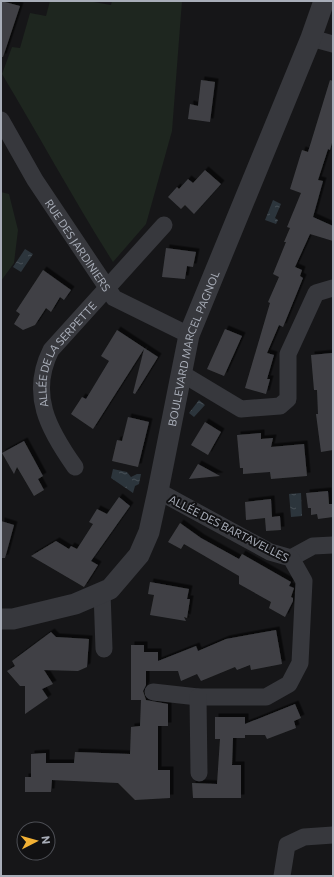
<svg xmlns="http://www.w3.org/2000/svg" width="334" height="877" font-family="Commissioner,sans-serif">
	<defs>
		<pattern id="water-ripples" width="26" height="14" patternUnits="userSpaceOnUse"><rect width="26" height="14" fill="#2c353c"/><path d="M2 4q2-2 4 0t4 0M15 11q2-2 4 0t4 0" fill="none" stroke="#485056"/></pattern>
		<filter id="shadow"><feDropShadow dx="3.5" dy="-3.5" stdDeviation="0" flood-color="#0009"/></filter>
	</defs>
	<rect width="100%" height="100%" fill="#161618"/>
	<path fill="#1e261f" d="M50,1H88L111,5L112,1H182L172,131L146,224L113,262C74,200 39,136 2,74L12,47L20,48L30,13L46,16Z
		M1,192L9,194L18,230L14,263L1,281Z"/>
	<path fill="url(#water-ripples)" d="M273,200L281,204L275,218L278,220L276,224L265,220Z
		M25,249L33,254L21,272L13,267Z
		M199,400L205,405L194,417L189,413Z
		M113,469L127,472L131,477L137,474H141L139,484L135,486L133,493L111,478Z
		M301,493L302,516L291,517L289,494Z"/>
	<path fill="#404145" filter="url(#shadow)" d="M1,1L20,6L3,57H1Z
		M201,80L215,82L210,122L188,119L190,104L198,106Z
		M330,80L333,81V139L330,150L328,149L318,180L323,181L313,217L333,226V241L310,234L295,267L302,270L300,276L303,278L283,327L279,325L267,353L274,355L267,379H270L266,394L245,388L270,303L268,302L279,277L273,274L286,242H284L290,228L287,227L301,193L290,189L302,150L308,152Z
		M205,170L221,184L194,214L185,205L181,209L168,197L177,187L179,189L188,179L193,183Z
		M166,248L196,252L193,267L187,266L185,279L162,277Z
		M43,270L71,290L64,300L60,297L51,312L46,308L35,325L23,330L14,324L20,314L16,311Z
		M225,329L242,336L224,376L207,369Z
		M117,330L158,357L135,394L133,393L144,349L93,429L71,414L82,397L86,399L109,361L101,356Z
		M332,353L333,450L321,452L316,414H318L317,390H314L311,355Z
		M128,417L149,422L138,467L112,461L117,440L122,441Z
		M205,422L221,432L208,455L191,445Z
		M261,433V439L273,438L271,447L304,444L307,476L271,479L270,472L243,474V468H240L237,435Z
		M24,441L43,476L38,479L44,490L34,496L17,467L14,474L2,453Z
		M198,464L220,476L189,479Z
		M328,491L329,504H333V517L318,519L317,514L311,515V508H308L306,493Z
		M119,497L130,506L91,561L98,565L84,587L31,556L56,541L69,549L71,546L77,549L93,524L89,522L97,509L107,514Z
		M271,499L272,517L280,516L281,530L266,531L265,518L246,520L245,502Z
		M1,521L14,525L5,558H1Z
		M180,523L201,538L230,554L239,559L242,554L291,582L289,586L294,588L291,597L293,598V601L285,617L269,608L271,602L239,584V576L184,544L181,549L168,542Z
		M150,582L189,589L187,599H190L187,618L184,617L186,621L150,615L154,595L148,594Z
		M276,630L282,664L251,670L250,665L237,670L235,667L201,681L197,674L181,681L178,671H146V685L143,691L146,700L168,704V726H158V770H170V798L135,800L118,783L52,780L51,792H25V777H31V754L46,753V763H74L75,752L130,754L131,727L140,726L141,700H131V645H144V652H158V661L196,646L198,651L226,639Z
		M51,632L56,637L89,639L87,667L78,671L44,670L53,684L42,689L48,698L25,714V686H20L7,671L15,666L12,661Z
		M295,704L301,718L294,721L296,728L267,739L265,735H245V738H233L232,765H241V798H193L192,783L217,784L220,739H215V717H245V724Z"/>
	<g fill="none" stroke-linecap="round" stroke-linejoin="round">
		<g stroke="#37383d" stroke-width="17">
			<path d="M311,38L333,44"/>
			<path id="s1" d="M1,120L35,180L114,298L189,335"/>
			<path d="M181,373L241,409L280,406L288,399V354L316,293L333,288"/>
			<path id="s2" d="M75,467C48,429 29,394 51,350L164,225"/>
			<path d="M291,558L313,546L333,545"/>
			<path d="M102,592L104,649"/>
			<path d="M153,692L198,697H266L289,684L300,663L304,581L291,558L270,552L158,491"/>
			<path d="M198,697L199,773"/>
			<path d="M282,876L287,845L304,837L333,835"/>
		</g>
		<path stroke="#37383d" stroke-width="21" id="s3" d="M1,619H13L75,604L110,589L139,555L149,532L158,491L189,335L311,38L324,1"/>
	</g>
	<g text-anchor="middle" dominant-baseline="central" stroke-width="4" stroke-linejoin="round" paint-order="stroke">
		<g font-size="11" fill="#a8adb8" stroke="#111113">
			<text stroke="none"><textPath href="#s1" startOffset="147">RUE DES JARDINIERS</textPath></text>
			<text stroke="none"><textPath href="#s3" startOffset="373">BOULEVARD MARCEL PAGNOL</textPath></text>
			<text stroke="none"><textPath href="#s2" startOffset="129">ALLÉE DE LA SERPETTE</textPath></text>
			<text transform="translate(229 528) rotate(27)">ALLÉE DES BARTAVELLES</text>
		</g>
	</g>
	<rect width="334" height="877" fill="none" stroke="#a8adb8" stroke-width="4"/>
	<g transform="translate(36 841) rotate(84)"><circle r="19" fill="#111113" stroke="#4d4f55"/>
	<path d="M0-3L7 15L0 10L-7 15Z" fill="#f2b134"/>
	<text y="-6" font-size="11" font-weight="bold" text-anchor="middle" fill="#a8adb8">N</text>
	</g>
</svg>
